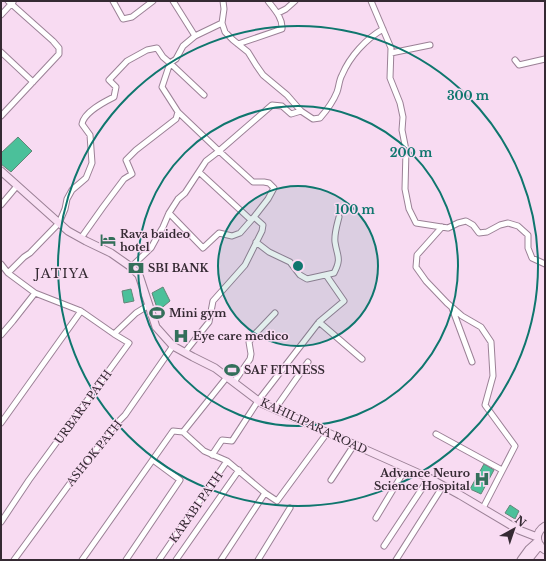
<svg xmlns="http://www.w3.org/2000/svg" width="546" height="561" font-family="'Libre Baskerville',serif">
	<rect width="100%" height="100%" fill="#f8dbf2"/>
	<path fill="#4bc09a" stroke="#638577" d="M18,137L32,151L11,172L1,164V153Z
		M163,287L170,301L158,311L152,293Z
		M131,289L134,301L124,303L122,291Z
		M484,464L494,470L481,494L470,489Z
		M510,505L519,511L515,519L505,513Z"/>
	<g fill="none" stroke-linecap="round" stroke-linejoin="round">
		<defs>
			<path id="minor" d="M113,1L123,19L132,17L153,1
				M371,1L391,48L390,78L400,103L403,117L402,130L406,150L405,189L409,209L416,223L448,228L458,223L466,221L473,225L479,233L487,232L500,225L508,223L518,226L528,235V248L532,258L545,264
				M278,13L286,9L295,1
				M1,15L13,2
				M222,23L224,9L223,1
				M195,36L222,23L225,32L233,40L248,52L256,65L263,75L287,95L301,111
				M238,44L282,29C283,18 274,9 268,1
				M1,52L33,82
				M391,53L430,45
				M515,60L519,65L545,59
				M178,112L219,151L272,105L282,106L291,114L301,111L313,119L320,118C327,110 333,102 337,92C339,87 339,80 342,75C350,56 366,39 383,29
				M1,116L59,54V48L53,41L8,1
				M199,172L251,220
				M1,205L17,186
				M169,213L203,248L219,233L232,236L240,233L254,217
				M442,227L417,255L416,267L426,281L447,303L462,316L481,327L491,342L493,376L485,405L515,446L483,508
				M81,238L103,207L124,179L132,174L126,160L136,150L176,119L178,112L162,87L170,63L204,95
				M256,242L269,252L290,262L300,275L307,279L334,273C342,258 337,256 335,242C334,234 337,225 339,217
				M1,264L8,273L35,293L81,311
				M131,267L151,248L157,237L163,227L169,213L178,199L185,193L206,161L219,151L253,182H264L269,183L274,188L268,199L254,217L263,225L262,231L245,265L213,301L209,322L185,352
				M8,273L24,257L30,253L59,223L65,209L67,199L72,190L86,178L92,163L90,135L82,124C84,112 104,102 114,97L116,87L109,80L127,61L147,50L157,48L163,57L170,63L176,59L183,46L195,36L173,1
				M326,275L344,301L319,322L362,359
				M452,308L472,362
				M1,335L13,321L35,293
				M234,382L250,359L251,354L249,342L254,335L275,313
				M275,409L308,362
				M1,423L81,311L114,334
				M183,432L204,451L227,461
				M436,434L502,470
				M212,455L222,440L232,441L258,401L319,322
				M331,480L354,445
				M265,493L277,501L327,433
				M376,518L406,468
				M1,522L29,480L129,343L114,334L136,313L149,305
				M384,546L429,478
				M14,560L79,471L92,455L114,426L125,415L173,346
				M82,560L173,431L183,432L227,377
				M126,560L180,480L153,460
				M159,560L227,461L265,493L221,560
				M176,560L239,470
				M258,560L290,508
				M396,560L443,486"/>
			<path id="secondary" d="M1,171L68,231L86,241L111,253L131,267L139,275L156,327L173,346L193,357L215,368L261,403L429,478L460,495L519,530L537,537
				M545,526C535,532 535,544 545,550
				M521,560L529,549L538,541
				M528,560L540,545"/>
		</defs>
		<use href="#minor" stroke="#9b8196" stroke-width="7"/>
		<use href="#secondary" stroke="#9b8196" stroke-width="9"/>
		<use href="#minor" stroke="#fff" stroke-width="5"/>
		<use href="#secondary" stroke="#f9e0f4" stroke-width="7"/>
	</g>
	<circle cx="298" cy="266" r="80" fill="#0f766e" fill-opacity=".12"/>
	<g fill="none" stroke="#0f766e" stroke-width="2">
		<circle cx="298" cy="266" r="80"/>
		<circle cx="298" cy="266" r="160"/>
		<circle cx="298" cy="266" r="240"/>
	</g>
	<defs>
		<symbol id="hotel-bare" viewBox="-9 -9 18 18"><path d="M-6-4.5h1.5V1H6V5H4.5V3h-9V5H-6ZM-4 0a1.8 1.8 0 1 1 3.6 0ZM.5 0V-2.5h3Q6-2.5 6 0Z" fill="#336f5a" stroke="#f8dbf2" stroke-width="2.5" paint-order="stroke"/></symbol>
		<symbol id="bank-bare" viewBox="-9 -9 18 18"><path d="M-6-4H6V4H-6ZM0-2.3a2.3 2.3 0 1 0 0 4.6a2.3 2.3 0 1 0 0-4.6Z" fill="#336f5a" stroke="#f8dbf2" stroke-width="2.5" paint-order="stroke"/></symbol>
		<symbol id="stadium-bare" viewBox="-9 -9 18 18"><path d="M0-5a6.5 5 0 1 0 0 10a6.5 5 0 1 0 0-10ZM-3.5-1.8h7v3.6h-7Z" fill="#336f5a" stroke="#f8dbf2" stroke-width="2.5" paint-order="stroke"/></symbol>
		<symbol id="hospital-bare" viewBox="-9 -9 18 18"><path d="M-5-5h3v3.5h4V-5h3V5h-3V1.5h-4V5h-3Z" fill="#336f5a" stroke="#f8dbf2" stroke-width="2.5" paint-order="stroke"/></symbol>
	</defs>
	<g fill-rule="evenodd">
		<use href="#hotel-bare" x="97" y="229" width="22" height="22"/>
		<use href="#bank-bare" x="125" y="257" width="22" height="22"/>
		<use href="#stadium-bare" x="146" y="302" width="22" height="22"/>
		<use href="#hospital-bare" x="170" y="325" width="22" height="22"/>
		<use href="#stadium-bare" x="221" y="359" width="22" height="22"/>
		<use href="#hospital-bare" x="471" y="468" width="22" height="22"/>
	</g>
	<g text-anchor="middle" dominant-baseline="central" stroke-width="3" stroke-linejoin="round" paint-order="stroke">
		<g font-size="11" font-weight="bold" fill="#352a33" stroke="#f8dbf2" text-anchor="start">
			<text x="120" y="234">Rava baideo<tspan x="120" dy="13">hotel</tspan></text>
			<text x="148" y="268">SBI BANK</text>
			<text x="169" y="313">Mini gym</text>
			<text x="193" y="336">Eye care medico</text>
			<text x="244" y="370">SAF FITNESS</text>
			<text x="470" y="473" text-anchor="end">Advance Neuro<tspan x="470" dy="13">Science Hospital</tspan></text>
		</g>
		<g font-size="11" fill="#352a33" stroke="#f8dbf2">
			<text transform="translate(83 407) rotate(-54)">URBARA PATH</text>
			<text transform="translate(314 426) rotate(25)">KAHILIPARA ROAD</text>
			<text transform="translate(94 453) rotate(-51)">ASHOK PATH</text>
			<text transform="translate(196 507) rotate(-55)">KARABI PATH</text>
		</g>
		<g font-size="13" letter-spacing="1" fill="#352a33" stroke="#f8dbf2">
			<text x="62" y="273">JATIYA</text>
		</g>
	</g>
	<circle cx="298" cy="266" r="6" fill="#0f766e" stroke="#f8dbf2" stroke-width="2"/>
	<g font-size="12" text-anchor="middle" font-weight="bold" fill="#0f766e" stroke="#f8dbf2" stroke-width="3" stroke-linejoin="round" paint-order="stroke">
		<text x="468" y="100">300 m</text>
		<text x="411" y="157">200 m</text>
		<text x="355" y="214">100 m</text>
	</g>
	<rect width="546" height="561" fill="none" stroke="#352a33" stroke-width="4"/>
	<g transform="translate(514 529) rotate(40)" stroke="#f8dbf2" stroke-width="3" paint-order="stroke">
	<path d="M0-3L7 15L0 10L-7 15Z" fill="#352a33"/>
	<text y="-6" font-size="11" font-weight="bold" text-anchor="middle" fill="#352a33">N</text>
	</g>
</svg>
